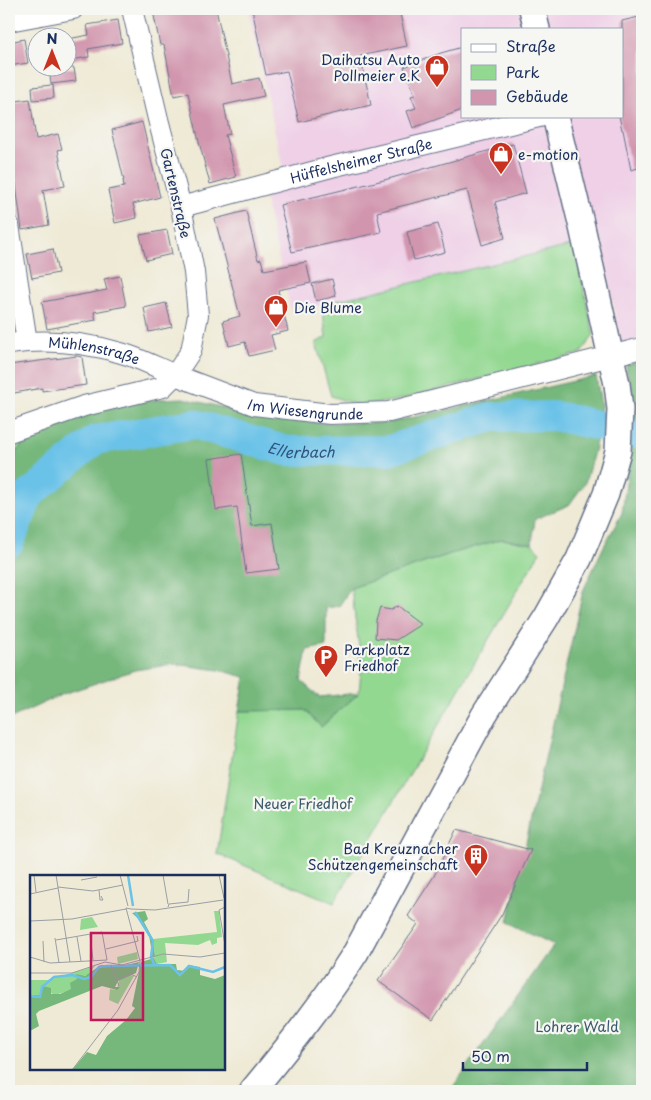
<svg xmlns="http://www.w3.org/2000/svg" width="651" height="1100" font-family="'Playpen Sans',sans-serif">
	<rect width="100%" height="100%" fill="#f6f6f2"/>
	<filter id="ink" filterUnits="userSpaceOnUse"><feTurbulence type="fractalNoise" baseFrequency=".02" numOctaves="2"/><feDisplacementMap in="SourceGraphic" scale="10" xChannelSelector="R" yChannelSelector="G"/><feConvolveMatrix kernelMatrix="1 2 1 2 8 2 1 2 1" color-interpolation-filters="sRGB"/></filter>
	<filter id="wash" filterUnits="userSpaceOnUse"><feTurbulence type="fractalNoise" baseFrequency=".0096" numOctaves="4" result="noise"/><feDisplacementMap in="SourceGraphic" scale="20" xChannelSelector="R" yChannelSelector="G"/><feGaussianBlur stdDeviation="1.12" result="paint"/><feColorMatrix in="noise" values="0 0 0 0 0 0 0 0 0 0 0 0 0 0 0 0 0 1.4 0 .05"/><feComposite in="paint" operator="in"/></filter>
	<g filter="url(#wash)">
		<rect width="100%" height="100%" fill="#efead5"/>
		<path fill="#efd0e7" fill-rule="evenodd" d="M248,9H642V339L622,345L600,241L574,245L291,312L260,178L284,173ZM462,29H622V116H462Z"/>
		<path fill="#93d891" stroke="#578478" d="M574,245L594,335L581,353L394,401L358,405L331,396L316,343L326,337L322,304Z
			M39,421L25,439L9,467V435Z
			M502,539L532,544L540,552L334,903L217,854L239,711L305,710L321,727L359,693L361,671L359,647L351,588L450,554Z"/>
		<path fill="#76b87b" stroke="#48746c" d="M642,361V1091H450L554,945L508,922L583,591L603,548L622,513L635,418L626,365Z
			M596,376L601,405L595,448L585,483L569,505L535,519L532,544L502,539L450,554L351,588L339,606L326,608V646L307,650L301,681L319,697L359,693L321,727L305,710L239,711L245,677L219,670L174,664L135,670L63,694L9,719V467L25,439L49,419L123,404L161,399L183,398L237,411L317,423H387L487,401Z"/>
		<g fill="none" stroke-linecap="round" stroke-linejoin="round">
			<path stroke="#6bc2e8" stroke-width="30" id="s1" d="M9,543L29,495L95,440L194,424L287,451L389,450L491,417L555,416L642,435"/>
		</g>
		<g id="blocks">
			<path fill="#d195ad" d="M164,9H216L232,84L259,78L264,96L224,105L230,134L225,135L236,177L210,184L199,142L188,93L174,96L164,45H160L153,11Z
				M252,9H399L407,46L360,56L371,105L299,122L287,71L266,75Z
				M639,17L642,34V167L631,170L623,130H622L619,116H622V21Z
				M118,20L122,43L88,49L89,57L71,60L68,39L89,35L87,25Z
				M24,39L28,63L9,66V42Z
				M462,47V110L413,128L407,111L416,108L411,96L415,95L404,67L441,53Z
				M49,68H74L76,81L51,84Z
				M53,85L54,98L33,100L32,87Z
				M30,99L36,139L58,134L62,149L58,150L65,186L43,190L49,225L22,230L15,178L11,179L9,166V102Z
				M142,122L160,197L133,204L137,218L115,223L108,190L124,187L123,180H124L112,130Z
				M513,144L526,193L495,202L505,238L482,245L467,190L377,212L381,232L292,252L280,205L388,179Z
				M246,211L258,260L261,259L264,270L306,262L311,283L278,290L288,331L271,335L275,350L249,356L245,342L229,346L223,321L240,316L215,219Z
				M438,224L445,252L414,260L407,232Z
				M167,230L172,254L146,260L140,235Z
				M53,249L58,273L32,278L27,254Z
				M120,276L126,306L94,312L96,320L47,329L42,302L107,290L104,279Z
				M332,279L336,296L316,301L312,284Z
				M166,303L172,327L149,332L144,308Z
				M77,356L82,357L86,385L42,391V388L9,394V365Z
				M241,454L252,526L272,523L279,569L246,573L237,507L216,510L209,459Z
				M397,606L421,624L396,640L375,638L376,621L380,608L391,610Z
				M456,830L531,850L502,914L433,1020L378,981L418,924L408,916L434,876Z"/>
		</g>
	</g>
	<g filter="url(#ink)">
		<use href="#blocks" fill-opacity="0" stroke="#657088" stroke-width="1"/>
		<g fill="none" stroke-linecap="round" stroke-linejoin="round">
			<defs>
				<g id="minor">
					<path d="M9,21L73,9"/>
					<path id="s2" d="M181,207L331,167L543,116"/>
					<path d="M9,225L27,342"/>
					<path id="s3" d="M9,344C46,339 84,342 121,353C139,358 158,368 175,375L191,351L198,315L194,272L181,207L158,119L132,9"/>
					<path id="s4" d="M9,432L84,406L163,387L175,375L254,405L330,414L389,412L642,348"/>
				</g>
				<path id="major" d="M532,9L537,29
					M252,1091C289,1046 325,1001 356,952L484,715L546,618L579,559L606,494L618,451L620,409L617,384L582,227L555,116"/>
			</defs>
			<use href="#minor" stroke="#657088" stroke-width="22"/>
			<use href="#major" stroke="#657088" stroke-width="28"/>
			<use href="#minor" stroke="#fff" stroke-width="20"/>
			<use href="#major" stroke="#fff" stroke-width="25"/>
		</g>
	</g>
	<defs>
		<symbol id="shop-pin" viewBox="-11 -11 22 30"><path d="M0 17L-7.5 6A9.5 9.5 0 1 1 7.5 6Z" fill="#c8321e" stroke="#f6f6f2"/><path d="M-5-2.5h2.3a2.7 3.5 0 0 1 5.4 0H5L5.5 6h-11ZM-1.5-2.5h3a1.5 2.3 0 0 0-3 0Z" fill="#fff"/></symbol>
		<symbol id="parking-pin" viewBox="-11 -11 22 30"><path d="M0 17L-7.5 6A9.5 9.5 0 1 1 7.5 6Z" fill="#c8321e" stroke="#f6f6f2"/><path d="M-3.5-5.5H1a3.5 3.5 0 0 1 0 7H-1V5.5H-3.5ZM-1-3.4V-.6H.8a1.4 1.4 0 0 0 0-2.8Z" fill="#fff"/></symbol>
		<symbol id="building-pin" viewBox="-11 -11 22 30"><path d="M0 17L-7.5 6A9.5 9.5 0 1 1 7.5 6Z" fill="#c8321e" stroke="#f6f6f2"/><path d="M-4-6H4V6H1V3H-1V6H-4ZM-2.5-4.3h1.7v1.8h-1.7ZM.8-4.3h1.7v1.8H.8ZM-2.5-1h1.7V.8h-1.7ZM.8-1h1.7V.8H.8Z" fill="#fff"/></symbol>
	</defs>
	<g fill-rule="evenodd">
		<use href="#shop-pin" x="423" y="53" width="28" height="38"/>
		<use href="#shop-pin" x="487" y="140" width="28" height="38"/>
		<use href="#shop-pin" x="262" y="293" width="28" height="38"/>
		<use href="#parking-pin" x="312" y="643" width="28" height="38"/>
		<use href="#building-pin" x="462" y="842" width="28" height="38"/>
	</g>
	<g text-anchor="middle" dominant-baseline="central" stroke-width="4.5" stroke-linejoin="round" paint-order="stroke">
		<g font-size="14" fill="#1b2f5e" stroke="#f6f6f2" text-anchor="start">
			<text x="420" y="59" text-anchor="end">Daihatsu Auto<tspan x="420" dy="16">Pollmeier e.K</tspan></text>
			<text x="518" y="154">e-motion</text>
			<text x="294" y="307">Die Blume</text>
			<text x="344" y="649">Parkplatz<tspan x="344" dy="16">Friedhof</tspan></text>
			<text x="458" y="848" text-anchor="end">Bad Kreuznacher<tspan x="458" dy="16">Schützengemeinschaft</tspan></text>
		</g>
		<g font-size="14" fill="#1b2f5e" stroke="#f6f6f2">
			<text stroke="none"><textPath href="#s2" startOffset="186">Hüffelsheimer Straße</textPath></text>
			<text transform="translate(176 193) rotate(77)">Gartenstraße</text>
			<text stroke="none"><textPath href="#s3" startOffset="86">Mühlenstraße</textPath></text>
			<text stroke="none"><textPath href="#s4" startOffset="314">Im Wiesengrunde</textPath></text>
		</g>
		<g font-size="14" fill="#39596b" stroke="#f6f6f2">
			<text x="303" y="803">Neuer Friedhof</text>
			<text x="577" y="1026">Lohrer Wald</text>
		</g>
		<g font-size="15" font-style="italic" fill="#2f5480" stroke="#f6f6f2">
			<text stroke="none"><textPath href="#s1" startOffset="349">Ellerbach</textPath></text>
		</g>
	</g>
	<g transform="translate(30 875)">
		<rect width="195" height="195" fill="#efead5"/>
		<path d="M184,36H189L192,62L187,63V68L182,70L180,65L168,70L135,68L137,87L127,89L124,83L120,84L125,80L123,64L187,57ZM62,42L68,52L50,55L51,44ZM107,77L108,84L88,89L87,82ZM65,91L58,100L49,102L41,115L25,120L21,118V113H11L10,120H0V105H18ZM101,100L104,101L88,129L79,125L80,114L87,115L89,104Z" fill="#93d891"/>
		<path d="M115,36L118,44L114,47L123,64L125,81L120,82L122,78L119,60L113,48L102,38ZM124,83L127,89H146L147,95L155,96L158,90L170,92V100L185,104L195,100V195H42L57,177L66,180L77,161L96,145L105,133L102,131L111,87ZM109,87L106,98L88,106L85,112H90L87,115L72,111L9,136L6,139L9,151L0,156V120H10L13,111L21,113V119H30L41,114L40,108L47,104L46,99L55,101L71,90L92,91Z" fill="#76b87b"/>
		<path fill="none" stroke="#6bc2e8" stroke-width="2.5" d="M98,0L103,31M105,37L123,66L121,82L125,91M0,121L10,122L12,112L24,102L42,100L54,104L61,102L69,92L77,91L140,90L150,100L159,91L183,97L195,92"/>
		<path fill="none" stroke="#9a9fa5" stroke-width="1" d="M4,0L6,17M26,0L40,87M90,0L98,31M133,0L138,29M189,0L194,23M51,5L67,2M28,12L63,16L93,10M69,15L70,25H73L71,21M0,19L28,13M138,32L139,29L158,27L159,14M195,32L189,35L195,70M101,34L125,35L193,25M0,46L42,44L96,34M60,60L63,85M47,62L51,86M25,63L29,88M13,66L14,87M76,74L108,66L107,61M0,82L20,88L77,85L72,57L26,65M81,90L89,111M0,98H42L75,87L92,90L133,79L170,82L195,78M88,104L101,99L107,102M42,195L88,135L109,97L110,86L96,33L101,34"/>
		<path fill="#c2185b" fill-opacity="0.15" stroke="#c2185b" stroke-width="2.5" d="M61,58H113V145H61Z"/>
		<rect width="195" height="195" fill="none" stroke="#1b2f5e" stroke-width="2.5"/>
	</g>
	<rect width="651" height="1100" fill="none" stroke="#f6f6f2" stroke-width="30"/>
	<rect x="461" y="28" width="162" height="90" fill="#f6f6f2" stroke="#9ea6b7"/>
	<rect x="471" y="44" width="25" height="8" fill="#ffffff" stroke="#9ea6b7"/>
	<text x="506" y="52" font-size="15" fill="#1b2f5e">Straße</text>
	<rect x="471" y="65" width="25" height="15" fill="#93d891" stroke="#9ea6b7"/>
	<text x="506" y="78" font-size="15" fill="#1b2f5e">Park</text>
	<rect x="471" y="90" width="25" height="15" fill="#d195ad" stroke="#9ea6b7"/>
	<text x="506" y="102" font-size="15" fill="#1b2f5e">Gebäude</text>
	<g transform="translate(52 52)"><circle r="24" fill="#f6f6f2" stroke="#9ea6b7"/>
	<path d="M0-4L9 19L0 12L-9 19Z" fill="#c8321e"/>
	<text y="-8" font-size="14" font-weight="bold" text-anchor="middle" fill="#1b2f5e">N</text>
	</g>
	<path d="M463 1062v8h124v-8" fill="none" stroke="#1b2f5e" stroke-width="2.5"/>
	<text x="471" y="1062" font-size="15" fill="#1b2f5e" stroke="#f6f6f2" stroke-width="4" paint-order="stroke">50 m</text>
</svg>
